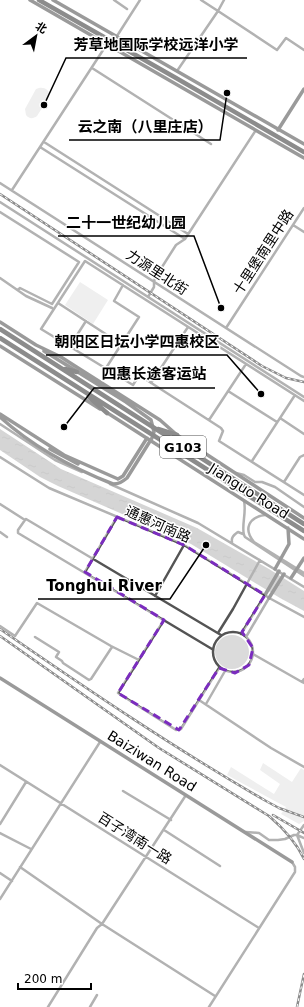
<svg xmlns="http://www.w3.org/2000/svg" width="304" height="1007" font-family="'DejaVu Sans','Noto Sans SC',sans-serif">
	<defs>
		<pattern id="water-ripples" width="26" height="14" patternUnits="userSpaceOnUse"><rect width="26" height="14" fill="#a2a2a2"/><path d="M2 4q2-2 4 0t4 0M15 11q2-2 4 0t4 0" fill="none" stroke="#8a8a8a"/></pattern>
	</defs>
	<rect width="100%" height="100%" fill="#fff"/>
	<path fill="#dbdbdb" d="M39,88C46,87 50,91 49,97L37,116C33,119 29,119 26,115L25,109L36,89Z
		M80,282L108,300L93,324L65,305Z
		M215 652a17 17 0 1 1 34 0a17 17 0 1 1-34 0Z
		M263,763L292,782L301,768L304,770V821L299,824L281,814L286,807L227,775L231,767L274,794L280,784L260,770Z"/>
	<path fill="url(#water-ripples)" d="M0,429L61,469L197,528L269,569L304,591V611L280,598L191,544L58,486L40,477L0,450Z"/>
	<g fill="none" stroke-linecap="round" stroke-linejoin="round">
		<path stroke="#545454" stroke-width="2.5" d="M114,0L127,9
			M201,0L218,11L224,0
			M92,68L211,144
			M177,71L218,11L277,50L286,38L304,50
			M44,142L188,234
			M40,147L185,239
			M0,183L301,376L304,377
			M12,190L107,44L117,36L140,0
			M0,202L304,397
			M0,212L79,262L52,304L20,288L18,290
			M293,225L304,232
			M0,278L26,296L52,308
			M148,297L154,287V282L155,278L176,245L185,239L256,130
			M58,303L121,344
			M226,328L304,208
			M70,346L86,321
			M106,368L139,317L114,301L123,285
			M151,383L188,327
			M228,391L277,422
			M304,401L85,261L41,329L133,385L138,377H142L221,428L223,431L219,441L304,495
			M280,418L304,434
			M209,420L246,364
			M0,424L55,460L82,472
			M0,457L49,488L184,545L271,599L304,617
			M252,461L295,395
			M236,473L244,475L255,482H262L275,487L304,507
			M284,482L300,457L304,455
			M110,484L198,523L304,587
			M244,501C247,513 240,530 245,537L304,576
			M0,504L25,520
			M265,515C249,517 243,529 254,542L304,573
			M0,532L7,537
			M232,542C231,537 234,535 238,532L243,534
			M85,572L117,517
			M155,596L184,545
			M164,620L118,693L176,730L181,729L219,668
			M0,626L15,636L37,603L111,646L139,660
			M213 652a20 20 0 1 1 40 0a20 20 0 1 1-40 0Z
			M218,633L233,609L260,560
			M241,634L265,595
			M35,637L59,652L56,657L62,661L63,663L89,680L91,679L112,647
			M246,637L269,598
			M212,649L18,533V530L25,520L26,519L221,635
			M253,654L302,682
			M304,679L302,682L304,683
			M199,700L271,748L304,767
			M206,704L225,671
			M0,765L259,928
			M123,791L171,820
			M0,824L26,782
			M304,825L297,835L304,853
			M164,830L220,866
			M246,832L259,833L269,840H278L285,839L294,835H297L304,838
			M0,833L31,849
			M20,867L102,924L215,996
			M0,873L12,881
			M0,899L100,742
			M48,1007L97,928L102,924L186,795
			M90,1007L97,995
			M209,1007L295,872V867L292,862"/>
		<path stroke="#212121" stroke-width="3.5" d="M30,0L304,158
			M53,0L304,144
			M278,130L304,89
			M0,322L36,345L61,357L75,366L160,420L177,435L304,518
			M0,346L100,409
			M106,412L304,539
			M0,414L64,455L118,479
			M0,417C33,447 72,468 113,484C119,484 122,482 127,478L152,438L154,432L151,420L126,402L44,351
			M50,449L78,464
			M118,479L123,476L147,438
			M275,569L289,544L288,528
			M291,578L304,558
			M265,595L279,571
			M269,598L284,574
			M0,678L292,862"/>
		<path stroke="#000" stroke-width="4.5" d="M39,0L176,78L304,152
			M0,329L304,524
			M0,338L304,531
			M65,369L77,372
			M89,397L107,413
			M158,429L177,435"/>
		<defs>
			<path id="rail" d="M0,194L262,366L286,378L304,382
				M0,629C87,689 174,748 266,801L279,808L304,817
				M0,636L159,748L269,816C283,828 296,842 304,859
				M273,815L304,833
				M297,1007L304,974"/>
		</defs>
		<use href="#rail" stroke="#000" stroke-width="2.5"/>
		<use href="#rail" stroke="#fff" stroke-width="1" stroke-dasharray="3" stroke-linecap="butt"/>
	</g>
	<path d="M0 0H304V1007H0ZM117,517L184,545L265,595L242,632L253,648L249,665L235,673L219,668L179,730L118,693L164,620L85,572Z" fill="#fff" fill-opacity=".55" fill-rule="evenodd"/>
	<path fill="none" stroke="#7b2cbf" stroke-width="3" stroke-dasharray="8 5" stroke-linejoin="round" d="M117,517L184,545L265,595L242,632L253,648L249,665L235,673L219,668L179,730L118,693L164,620L85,572Z"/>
	<g text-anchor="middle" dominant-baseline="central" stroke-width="3" stroke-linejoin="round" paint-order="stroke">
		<rect fill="#fff" stroke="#4c4c4c" stroke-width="1" x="160" y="436" width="46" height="22" rx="3"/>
		<g font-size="13" font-weight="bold" fill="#000">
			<text x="183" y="447">G103</text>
		</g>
		<g font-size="14" fill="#000" stroke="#fff">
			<text transform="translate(263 252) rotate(-57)">十里堡南里中路</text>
			<text transform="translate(157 272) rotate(33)">力源里北街</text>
			<text transform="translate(249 491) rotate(32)">Jianguo Road</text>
			<text transform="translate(158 524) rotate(24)">通惠河南路</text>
			<text transform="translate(152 761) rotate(32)">Baiziwan Road</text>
			<text transform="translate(135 838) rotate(32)">百子湾南一路</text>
		</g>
	</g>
	<path fill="none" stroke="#000" stroke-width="1.5" d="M44 105L66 58H247M227 93L220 140H69M221 308L194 236H58M261 394L227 355H46M64 427L94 388H215M206 545L170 599H38"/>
	<g fill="#000" stroke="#fff" stroke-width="1.5">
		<circle cx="44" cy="105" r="4"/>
		<circle cx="227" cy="93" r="4"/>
		<circle cx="221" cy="308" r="4"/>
		<circle cx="261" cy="394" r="4"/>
		<circle cx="64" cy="427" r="4"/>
		<circle cx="206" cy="545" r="4"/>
	</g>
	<g font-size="15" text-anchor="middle" font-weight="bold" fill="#000" stroke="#fff" stroke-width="3" stroke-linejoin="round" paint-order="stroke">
		<text x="156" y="50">芳草地国际学校远洋小学</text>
		<text x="145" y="132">云之南（八里庄店）</text>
		<text x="126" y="228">二十一世纪幼儿园</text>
		<text x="137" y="347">朝阳区日坛小学四惠校区</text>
		<text x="154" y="379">四惠长途客运站</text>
		<text x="104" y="591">Tonghui River</text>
	</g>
	<g transform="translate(36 36) rotate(32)" stroke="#ffffff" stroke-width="3" paint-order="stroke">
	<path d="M0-3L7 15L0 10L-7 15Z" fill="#000000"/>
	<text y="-6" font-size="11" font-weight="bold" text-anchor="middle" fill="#000000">北</text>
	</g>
	<path d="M18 983v6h73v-6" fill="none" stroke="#000000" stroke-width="2"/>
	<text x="24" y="983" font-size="12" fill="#000000" stroke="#ffffff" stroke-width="3" paint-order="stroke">200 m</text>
</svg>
